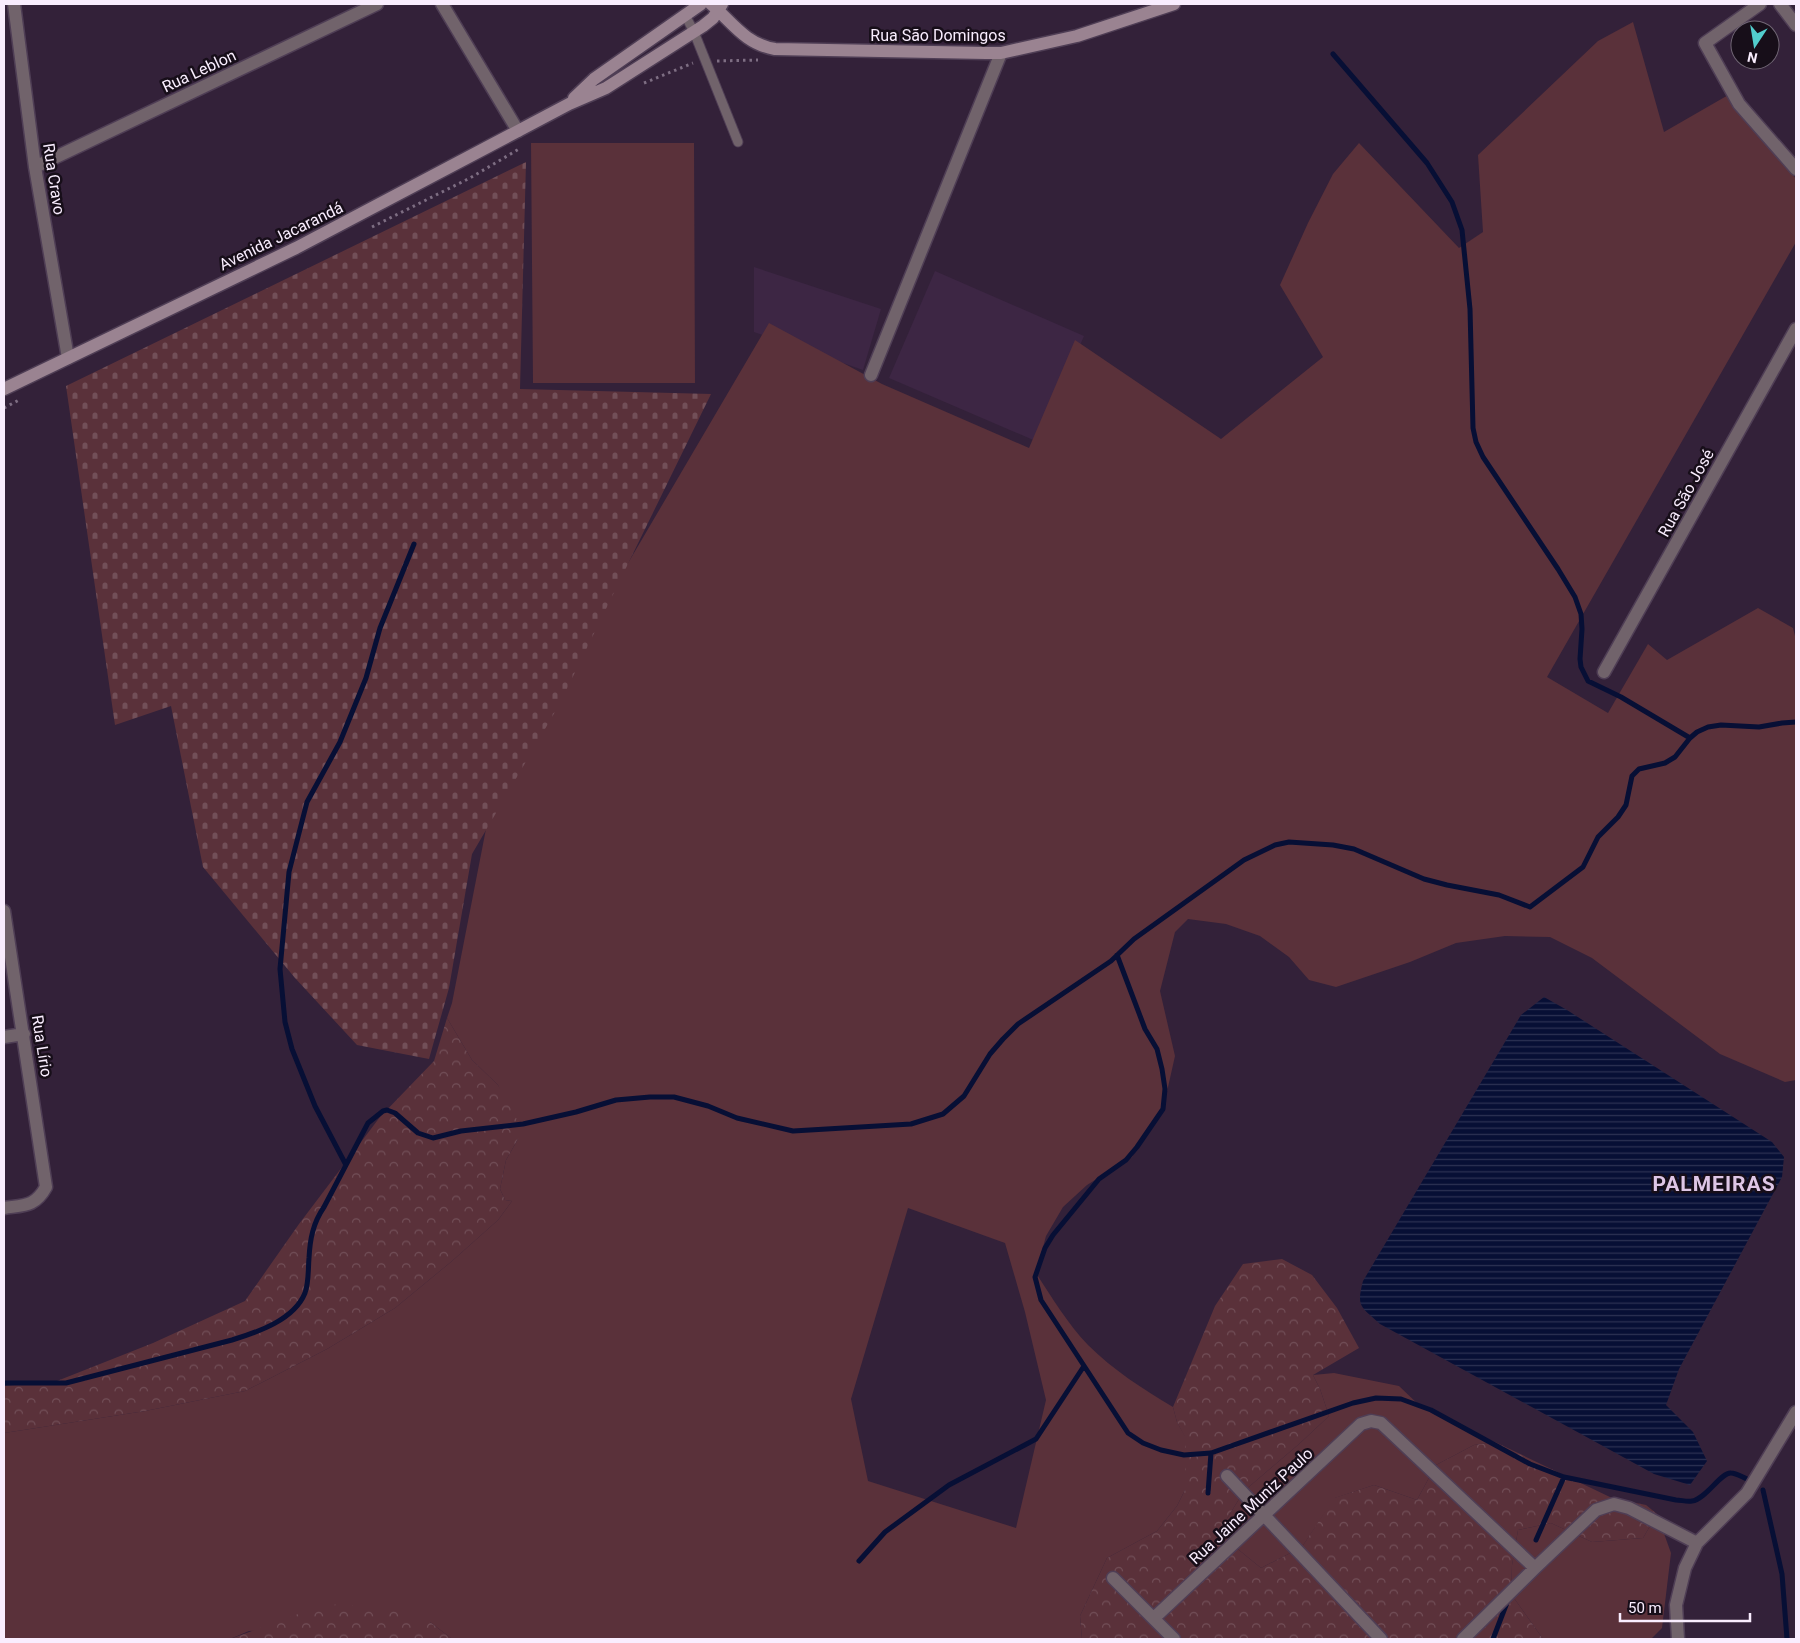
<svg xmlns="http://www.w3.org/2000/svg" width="1800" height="1643" font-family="Roboto,sans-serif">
	<defs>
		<pattern id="forest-crowns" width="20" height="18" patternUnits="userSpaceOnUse" patternTransform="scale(1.25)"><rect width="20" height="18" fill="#5a313a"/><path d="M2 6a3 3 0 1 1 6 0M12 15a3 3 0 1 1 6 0" fill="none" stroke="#724f58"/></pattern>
		<pattern id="cemetery-stones" width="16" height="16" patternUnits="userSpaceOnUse" patternTransform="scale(1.25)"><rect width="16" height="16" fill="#5a313a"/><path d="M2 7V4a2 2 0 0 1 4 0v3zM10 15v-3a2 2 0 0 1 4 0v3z" fill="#724f58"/></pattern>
		<pattern id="water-rules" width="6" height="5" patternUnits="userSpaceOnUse" patternTransform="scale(1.25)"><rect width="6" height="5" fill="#070f35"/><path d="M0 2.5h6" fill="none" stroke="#2c3253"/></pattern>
	</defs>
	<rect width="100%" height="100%" fill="#332139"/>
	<path fill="#3d2644" d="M754,267L881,309L863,370L754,332Z
		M935,271L1084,336L1038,442L889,378Z"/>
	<path fill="#5a313a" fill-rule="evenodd" d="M1633,22L1664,132L1730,94L1796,179V242L1547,677L1608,713L1648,644L1667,660L1758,608L1793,628L1796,640V1080L1785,1082L1720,1054L1592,958L1550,937L1505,936L1456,943L1410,962L1336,987L1309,980L1289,957L1260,936L1226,924L1188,919L1175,932L1160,991L1175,1056L1164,1105L1132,1157L1087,1185L1063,1207L1046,1236L1036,1273C1052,1298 1068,1324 1088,1345C1113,1370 1143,1389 1173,1407L1177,1422L1185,1436V1490L1177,1506L1157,1531L1107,1558L1080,1616L1082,1639H452L430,1622L249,1631L230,1639H4V1433L145,1411L245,1391L327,1349L395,1308L452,1261L498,1220L512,1201L505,1200L500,1189L506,1160L518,1139L498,1085L472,1060L447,1018L452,1003L493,793L769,323L882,384L1029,448L1075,340L1221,439L1323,357L1280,285L1308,223L1333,174L1359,143L1459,248L1483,232L1478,155L1598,41ZM908,1208L1005,1243L1025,1312L1046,1400L1016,1528L868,1481L851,1399Z
		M531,143H694L695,383H533Z
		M1334,1373L1399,1386L1420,1406L1495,1442L1474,1445L1436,1465L1417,1500L1374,1485L1335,1498L1302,1547L1261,1568L1218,1533L1244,1491L1299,1444L1329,1416L1320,1389L1313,1375Z
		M1657,1514L1671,1553L1662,1628L1651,1639H1543L1511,1594L1512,1565L1518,1530L1551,1523L1592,1542L1643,1538Z"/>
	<path fill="url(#forest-crowns)" d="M447,1018L472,1060L498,1085L525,1134L518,1139L506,1160L500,1189L505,1200L512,1201L498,1220L452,1261L395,1308L327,1349L245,1391L145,1411L4,1433V1386L57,1381L153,1343L245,1301L299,1224L380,1117L434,1061Z
		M1282,1259L1312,1275L1337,1308L1359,1348L1313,1375L1320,1389L1329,1416L1299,1444L1244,1491L1218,1533L1261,1568L1302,1547L1334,1498L1374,1485L1417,1500L1436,1465L1474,1445L1495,1442L1612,1498L1646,1505L1657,1514L1643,1538L1592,1542L1551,1523L1518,1530L1512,1565L1511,1594L1543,1639H1082L1080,1616L1107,1558L1157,1531L1177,1506L1185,1490V1437L1177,1422L1173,1407L1215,1306L1243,1264Z
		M337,1604L387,1609L430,1622L452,1639H230L298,1614Z"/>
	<path fill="url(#cemetery-stones)" d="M526,162L520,389L711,394L559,705L472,854L449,988L429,1059L357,1045L295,978L203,867L171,706L115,725L66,386Z"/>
	<path fill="url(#water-rules)" d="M1544,997L1567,1010L1772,1142L1784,1157L1782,1177L1679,1369L1666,1405L1693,1432L1707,1461L1690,1485L1654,1474L1380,1324C1361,1306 1356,1308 1363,1281L1521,1015Z"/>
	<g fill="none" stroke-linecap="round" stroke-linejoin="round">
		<path stroke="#070f35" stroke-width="5" d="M1333,54L1427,163L1452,202L1462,230L1470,309L1473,428L1476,442L1483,457L1558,569L1575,597L1581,614L1582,629L1580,659L1581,667L1588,681L1621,697L1690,738
			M1117,955L1145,1029L1157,1049L1162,1069L1165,1089L1163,1109L1137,1147L1126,1160L1099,1179L1053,1235L1045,1248L1035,1277L1041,1300L1128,1433L1143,1443L1161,1450L1184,1455L1211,1453L1353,1403L1376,1398L1401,1399L1431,1410L1530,1464L1564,1477L1676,1500C1681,1500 1687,1502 1692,1501C1706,1499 1721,1472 1731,1473C1736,1473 1742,1477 1747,1479
			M346,1165L315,1106L292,1049L285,1022L280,969L289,872L307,802L340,742L366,678L380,628L414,544
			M4,1383H66L232,1340C258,1332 294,1320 305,1293C309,1282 308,1269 309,1258C310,1239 313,1223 324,1207L368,1123L383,1111L387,1110L395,1113L418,1133L433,1138L461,1131L523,1124L576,1112L616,1100L650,1097H674L708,1106L737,1118L793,1131L911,1124L943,1114L964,1096L990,1054L1003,1039L1018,1024L1111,961L1134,939L1244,860L1275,845L1289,842L1333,845L1354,849L1424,879L1447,885L1499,895L1530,907L1583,867L1598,837L1618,817L1626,805L1632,776L1639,769L1665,763L1675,757L1690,738L1697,732L1708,727L1721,725L1759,727L1782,723L1796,722
			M1763,1490L1782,1574L1787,1639
			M1208,1493L1211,1453
			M1536,1540L1564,1477
			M859,1561L885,1532L949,1485L1036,1439L1084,1366
			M1493,1639L1508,1600"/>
		<defs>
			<path id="lane" d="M685,15L694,32L738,142"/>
			<path id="street" d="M14,4L35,167L68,358
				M442,4L518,131
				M1760,4L1705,43L1739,104L1796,169
				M1780,4L1796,25
				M35,167L377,4
				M871,375L1001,53
				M1604,672L1796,329
				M4,911L46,1187C35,1207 24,1205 4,1208
				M4,1037L24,1034
				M1227,1476L1381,1639
				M1113,1578L1174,1639
				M1154,1618L1361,1424L1371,1421L1381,1423L1535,1568
				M1463,1639L1535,1568L1596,1510L1614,1504L1629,1508L1697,1543
				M1678,1639L1676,1605L1685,1568L1697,1543L1747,1493L1796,1412"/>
			<path id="secondary" d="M711,4C732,22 745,44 775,49L986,53H1001L1077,36L1174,4
				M574,98L594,79L701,4
				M4,389L296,248L569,104L606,88L703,26L713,18L722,4"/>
		</defs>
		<use href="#lane" stroke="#4f3e55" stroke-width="11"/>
		<use href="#street" stroke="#4f3e55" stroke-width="15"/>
		<use href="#secondary" stroke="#4f3e55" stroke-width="15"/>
		<path stroke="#7e6e83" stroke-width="3" stroke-dasharray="2.5 4" stroke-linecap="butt" d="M717,61L758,60
			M644,83L693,63
			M372,227L470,178L519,149
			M4,408L19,400"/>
		<use href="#lane" stroke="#71636b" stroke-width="9"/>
		<use href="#street" stroke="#71636b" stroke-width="12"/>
		<use href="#secondary" stroke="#9a8391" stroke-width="12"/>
	</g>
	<g text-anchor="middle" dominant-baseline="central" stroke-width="5" stroke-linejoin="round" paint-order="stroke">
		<g font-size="16" fill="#f9edfe" stroke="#170e19">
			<text x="938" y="35">Rua São Domingos</text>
			<text transform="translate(199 71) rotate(-25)">Rua Leblon</text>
			<text transform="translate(54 179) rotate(81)">Rua Cravo</text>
			<text transform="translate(281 236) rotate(-26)">Avenida Jacarandá</text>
			<text transform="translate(1686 493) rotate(-61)">Rua São José</text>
			<text transform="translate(42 1046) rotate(81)">Rua Lírio</text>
			<text transform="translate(1251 1506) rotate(-43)">Rua Jaine Muniz Paulo</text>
		</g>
		<g font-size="21" font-weight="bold" letter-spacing="1" fill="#dec6e6" stroke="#170e19">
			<text x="1714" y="1184">PALMEIRAS</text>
		</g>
	</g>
	<rect width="1800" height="1643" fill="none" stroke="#f9edfe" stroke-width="10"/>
	<g transform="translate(1755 45) rotate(192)"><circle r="24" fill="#170e19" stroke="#716775"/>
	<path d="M0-4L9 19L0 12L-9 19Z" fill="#52cdcd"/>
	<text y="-8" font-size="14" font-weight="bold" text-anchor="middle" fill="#f9edfe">N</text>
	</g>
	<path d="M1620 1613v8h130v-8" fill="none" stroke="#f9edfe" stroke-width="2.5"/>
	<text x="1628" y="1613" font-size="15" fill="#f9edfe" stroke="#170e19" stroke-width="4" paint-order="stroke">50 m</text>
</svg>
